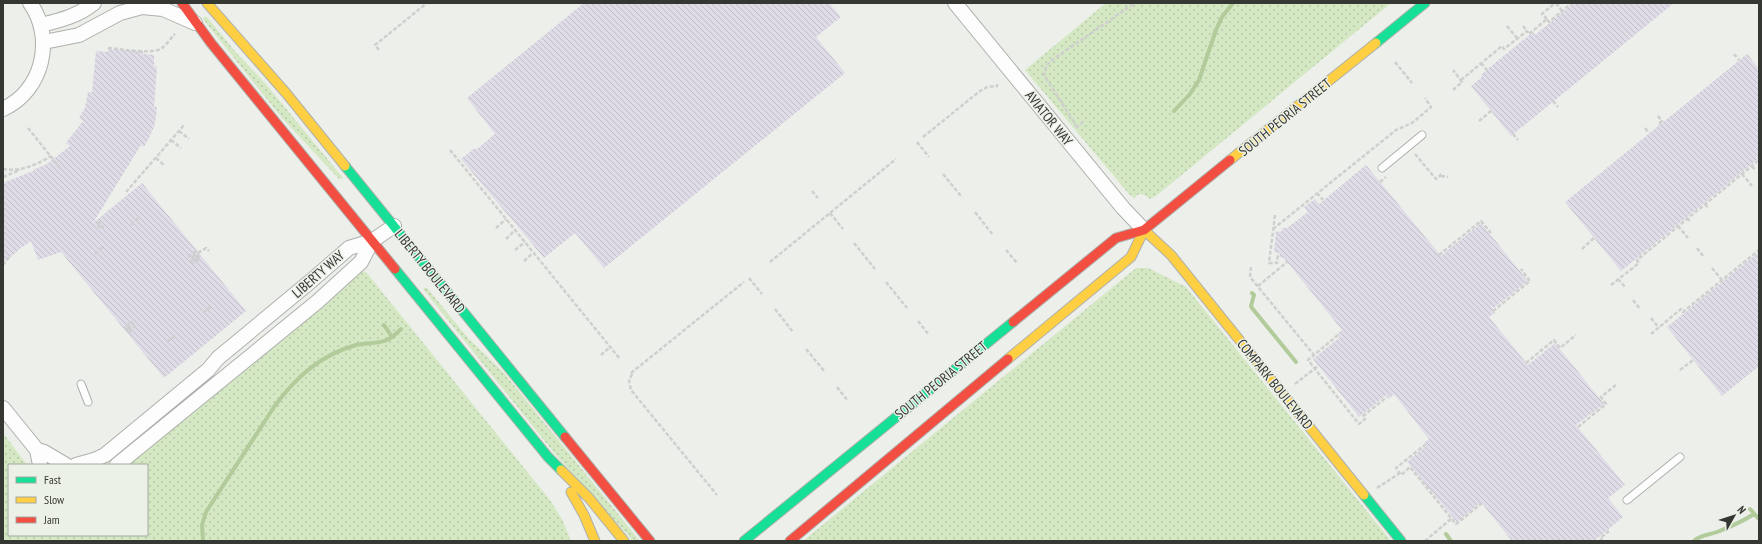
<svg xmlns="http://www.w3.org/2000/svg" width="1762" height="544" font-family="'PT Sans Narrow',sans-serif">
	<defs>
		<pattern id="grass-dots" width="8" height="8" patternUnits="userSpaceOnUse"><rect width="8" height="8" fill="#d5e8c4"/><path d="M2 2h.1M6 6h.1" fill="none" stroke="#b7c8a9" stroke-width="1.8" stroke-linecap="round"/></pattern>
		<pattern id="building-back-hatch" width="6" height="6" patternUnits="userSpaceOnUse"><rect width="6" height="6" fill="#dfdce7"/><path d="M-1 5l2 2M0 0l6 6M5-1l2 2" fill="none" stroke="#c0bdc7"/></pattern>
	</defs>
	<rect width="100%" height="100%" fill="#ecefea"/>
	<path fill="url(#grass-dots)" d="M1106,3H1391L1156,196L1149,199L1145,195L1139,194L1134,198L1129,194L1025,70Z
		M204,17H207L233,49L265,83L343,178L339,179L282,118L203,19Z
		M1136,268H1148L1186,287L1391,541H803Z
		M360,271L366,272L550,500L562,519L571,541H3V433L27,465H9V535H147V465H127Z
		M424,288H427L468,338L505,374L640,541H633L555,454L423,289Z"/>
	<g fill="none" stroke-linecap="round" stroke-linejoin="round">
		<path stroke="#b2cb9b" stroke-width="4" d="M1174,111L1190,94L1199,80L1216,30L1222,17L1233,3
			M1252,293L1254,295L1251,306L1252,308L1296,362
			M384,325L392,337
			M1750,509L1759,519
			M1446,534L1451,541
			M203,541L202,525L206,512L274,407C295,378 320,355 356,345C366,343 378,344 387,340C392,338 397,333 401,329
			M1694,541C1700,535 1709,535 1717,532C1730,527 1743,521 1754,514"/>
	</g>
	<path fill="url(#building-back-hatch)" d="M584,3H829L841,17L816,37L845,73L604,268L575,233L544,258L461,159L475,148L476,150L495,134L467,98Z
		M1574,3H1674L1511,136L1471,86L1482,77L1481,75L1490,67L1533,32L1535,35Z
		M108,49L143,51V54L154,55V66L157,67L154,107H157L156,116L154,127L148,140L144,147L141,145L93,223L142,183L246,311L164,378L61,252L38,260L31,241L21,248L11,257L9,256L3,264V183L33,171V170L47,164L70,146L66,143L83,121L79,118L85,108L88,92H92L96,51L108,52Z
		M1747,54L1759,69V158L1621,271L1565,202Z
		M1366,165L1441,256L1481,223L1528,281L1492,309L1495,313L1489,317L1528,365L1555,343L1604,404L1576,425L1625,485L1608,498L1623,517L1594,541H1512L1481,502L1457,522L1407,462L1427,445L1425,442L1429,439L1394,394L1389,399L1386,395L1359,417L1313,359L1340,337L1337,334L1342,330L1284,258L1279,257L1280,253L1274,252L1276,231L1281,232L1282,228H1287L1308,212L1304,207L1315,199L1319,204Z
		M1759,252V366L1722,396L1667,327Z"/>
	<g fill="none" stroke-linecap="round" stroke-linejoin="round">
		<defs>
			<path id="lane" d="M1382,168L1422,135
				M81,384L88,402
				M1627,500L1680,457"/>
			<path id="street" d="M955,3L1123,208L1144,230
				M41,25C61,20 78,16 94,3
				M44,42L79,35L120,13L142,7L163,9L195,23
				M3,109C43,91 55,38 30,3
				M3,408L37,450L40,465
				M37,450L44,452L66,465
				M76,465L94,460L105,455L208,370L218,358L311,281L349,248L372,241L394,226
				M117,465L317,302L361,262L372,241"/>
			<path id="fast" d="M1376,43L1425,3
				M345,166L565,437
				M395,269L548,457L561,470
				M1364,495L1401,541
				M744,541L1013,322"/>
			<path id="slow" d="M207,3L286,93L345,166
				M1230,160L1376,43
				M1144,230L1171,255L1364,495
				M1008,359L1131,257L1144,230
				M561,470L589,498L624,541
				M571,492L584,515L595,541"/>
			<path id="jam" d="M182,3L211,43L395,269
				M1013,322L1116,238L1144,230L1230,160
				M565,437L650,541
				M790,541L1008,359"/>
		</defs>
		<use href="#lane" stroke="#aeb0ac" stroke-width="9"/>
		<use href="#street" stroke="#aeb0ac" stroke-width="16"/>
		<use href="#fast" stroke="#aeb0ac" stroke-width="11"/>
		<use href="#slow" stroke="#aeb0ac" stroke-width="11"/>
		<use href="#jam" stroke="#aeb0ac" stroke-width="11"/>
		<path stroke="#cecfce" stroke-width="2.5" stroke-dasharray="4 2" stroke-linecap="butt" d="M1556,3L1562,11
			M1547,19L1542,14L1555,3
			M1507,26L1517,38
			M1523,26L1527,31
			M109,49V48C121,49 153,55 162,48C167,44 171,38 175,34
			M379,50L375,45L427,3
			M1734,54L1739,60
			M1395,62L1412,83
			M1481,63L1487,70
			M1461,80L1502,46L1504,49L1527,31L1529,34L1547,19L1549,22L1572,3
			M1453,90L1462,82L1453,70
			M1553,101L1558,107
			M1658,116L1662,121L1658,124L1659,125
			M1479,121L1491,111
			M1077,127L1044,75L1046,66L1052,60L1135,3
			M28,128L60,168
			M1076,128L1085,120
			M1645,128L1649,133
			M179,131L189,139
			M1513,134L1518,140
			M923,137L980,91L987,87L997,86V84
			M171,140L181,148
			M917,142L929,157
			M450,150L620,359
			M1415,154L1436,179L1443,173
			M156,158L165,166
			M1752,166L1755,170
			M3,169C21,172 36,165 51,156
			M943,174L961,196
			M1742,174L1752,186
			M1441,176L1448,177
			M3,177L20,170
			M1380,182L1386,177
			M812,191L818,198
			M126,192L185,124
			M1317,193L1323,200
			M1705,204L1708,208
			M975,212L993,235
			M830,213L843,229
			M1275,215L1269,263H1277L1278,253
			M1687,218L1691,222
			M98,225L101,229L103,227L98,221
			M131,225L138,218
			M1678,226L1688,238
			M496,228L506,219
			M1273,229L1396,130L1412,123L1430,108L1431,107L1425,98
			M506,239L515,230
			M854,243L875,269
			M1697,248L1703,256
			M1582,249L1594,238
			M515,250L525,242
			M1006,250L1017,263
			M198,253L206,248L209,251
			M95,254L103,247
			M195,255L191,259L192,262L199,257
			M1439,255L1481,221L1491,233
			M188,257L195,252L200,258L193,264
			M524,261L533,253
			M770,262L896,159
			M3,265L10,256
			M1251,267L1250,277L1314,355
			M1712,268L1722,280
			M749,278L762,294
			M1618,279L1626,288
			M886,282L907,308
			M1611,285L1639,263L1637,260L1759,160
			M1258,286L1287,262
			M1633,300L1640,309
			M775,309L793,332
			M1493,311L1530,281L1521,269
			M203,313L210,307
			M1651,318L1659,328
			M918,321L929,335
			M128,329L133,324L131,322L125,327L129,332L136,326
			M1651,334L1681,309L1683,312L1759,250
			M1338,335L1308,360L1315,369L1359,424L1365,419L1363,416L1387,397
			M167,342L175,336
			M806,349L825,372
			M601,355L610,347
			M1526,363L1554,340L1560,348L1576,335
			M1680,370L1693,360
			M631,373L744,282
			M632,374L629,381L631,390L717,495
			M1295,384L1318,366
			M837,387L848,401
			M1578,427L1606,404L1601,397L1616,385
			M1426,444L1396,468L1401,475L1410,467L1456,524L1482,503
			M1377,488L1400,473
			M1425,541L1452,518
			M1603,541L1600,538L1608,532L1607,530"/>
		<use href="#lane" stroke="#fcfdfc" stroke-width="7"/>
		<use href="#street" stroke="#fcfdfc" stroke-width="14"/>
		<use href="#fast" stroke="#16e098" stroke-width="9"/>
		<use href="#slow" stroke="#ffcf43" stroke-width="9"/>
		<use href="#jam" stroke="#f24e42" stroke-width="9"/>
	</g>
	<g text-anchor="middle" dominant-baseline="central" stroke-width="3" stroke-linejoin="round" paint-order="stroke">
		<g font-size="14" fill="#353733" stroke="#ecf1e8">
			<text transform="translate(1285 117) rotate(-39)">SOUTH PEORIA STREET</text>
			<text transform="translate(1049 118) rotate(51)">AVIATOR WAY</text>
			<text transform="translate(430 271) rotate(51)">LIBERTY BOULEVARD</text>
			<text transform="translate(318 274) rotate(-41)">LIBERTY WAY</text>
			<text transform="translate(941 380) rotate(-39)">SOUTH PEORIA STREET</text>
			<text transform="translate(1275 384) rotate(51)">COMPARK BOULEVARD</text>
		</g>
	</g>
	<rect width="1762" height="544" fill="none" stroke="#353733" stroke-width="8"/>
	<rect x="8" y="464" width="140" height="72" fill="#ecf1e8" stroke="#a3a7a0"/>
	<rect x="16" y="477" width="20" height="6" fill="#16e098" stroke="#a3a7a0"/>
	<text x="44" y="484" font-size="12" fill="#353733">Fast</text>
	<rect x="16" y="497" width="20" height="6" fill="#ffcf43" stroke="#a3a7a0"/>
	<text x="44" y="504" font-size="12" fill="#353733">Slow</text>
	<rect x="16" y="517" width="20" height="6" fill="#f24e42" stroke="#a3a7a0"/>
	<text x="44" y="524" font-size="12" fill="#353733">Jam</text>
	<g transform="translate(1734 516) rotate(51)" stroke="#ecf1e8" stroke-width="3" paint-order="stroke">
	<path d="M0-3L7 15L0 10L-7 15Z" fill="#353733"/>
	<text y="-6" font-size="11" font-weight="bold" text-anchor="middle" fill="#353733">N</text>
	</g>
</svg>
